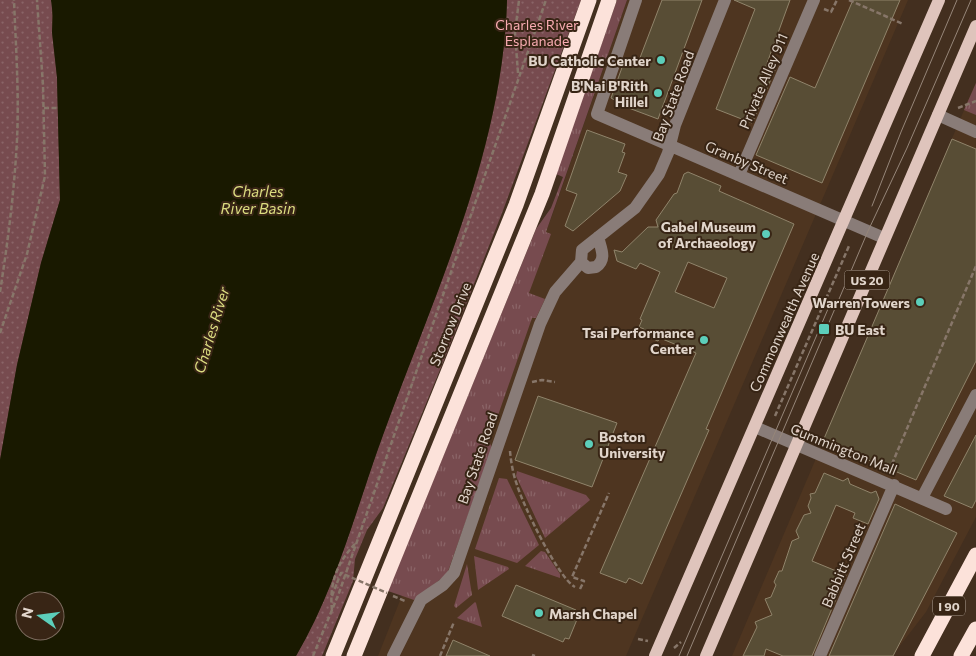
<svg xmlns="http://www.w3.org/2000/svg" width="976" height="656" font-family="Commissioner,sans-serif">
	<defs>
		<pattern id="grass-tufts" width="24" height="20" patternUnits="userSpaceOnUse" patternTransform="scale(1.25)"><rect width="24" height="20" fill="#774b4f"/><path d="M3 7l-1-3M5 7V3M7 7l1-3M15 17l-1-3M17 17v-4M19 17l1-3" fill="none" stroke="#8a6467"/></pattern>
		<pattern id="park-dots" width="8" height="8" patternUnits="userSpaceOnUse" patternTransform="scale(1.25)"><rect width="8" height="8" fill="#774b4f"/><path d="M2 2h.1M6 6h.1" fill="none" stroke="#8a6467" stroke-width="1.8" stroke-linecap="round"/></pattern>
	</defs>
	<rect width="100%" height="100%" fill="#432f1f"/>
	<path fill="#4e3520" d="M627,0H908L626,656H378L552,216Z
		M976,82V517L926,612L892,656H732Z"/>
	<path fill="url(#grass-tufts)" d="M617,0H627L546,232L551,234L529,293L545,299L536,318H532L489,441L492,448L447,574L414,600L388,591L536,229L551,208L563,177L556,174Z
		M976,83V115L964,110Z
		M517,471L586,495L590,500L545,538L516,476Z
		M499,478L507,479L539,545L517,563L475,549Z
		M541,551L545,552L560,574V578L525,566Z
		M474,556L508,567L509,569L478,590Z
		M467,564L472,595L456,608L454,606Z
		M475,602L476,603L482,627L457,618Z"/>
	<path fill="url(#park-dots)" d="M0,0H51L52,3V32L57,77L60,200L41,263L17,365L0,460Z
		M507,0H581L502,213L444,360L383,508L367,530L355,559L353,581L322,656H296C336,588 356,509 383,435C434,294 503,152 507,0Z"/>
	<path fill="#191900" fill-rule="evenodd" d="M51,0H507C503,150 434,295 383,435C356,509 336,588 296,656H0V460L17,365L41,263L60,200L57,77L52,32L53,16ZM25,601H55V631H25Z"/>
	<path fill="#584d35" stroke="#90846b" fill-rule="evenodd" d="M662,0H702L658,119L626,107L611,98L624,62L638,63Z
		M734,0H790L766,66L775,70L752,123L716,109L755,9Z
		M853,0H900L822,183L756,155L790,77L815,88Z
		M587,130L625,144L622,152L625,153L618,172L627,175L620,191L573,231L565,226L577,194L566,190Z
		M952,139L976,149V361L916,480L823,441Z
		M688,172L721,186L719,191L794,224L706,429L709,430L642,584L629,578L626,583L600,573L696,353L660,338L658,341L642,334L644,329L639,327L642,320L640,319L660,272L640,263L636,269L617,261L614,250L622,252L648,227H658L656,220L674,194L677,193L684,174ZM688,262L727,278L714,308L675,292Z
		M538,396L617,423L592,487L515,460Z
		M976,435V500L972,508L944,496Z
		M824,473L843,481L848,478L850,484L871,493L876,491L879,499L868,524L853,518L855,513L836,505L812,561L846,575L812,656H783L766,649L764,656H743L757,627L755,622L772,615L765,599L771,597L776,585L774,582L779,571H782L792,541L799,538L796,531L804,515L811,513L808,506L811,498L810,494L815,493Z
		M895,504L957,533L893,656H829Z
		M516,585L576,610L574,615L578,617L569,639L565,638L563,642L502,616Z
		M453,640L490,656H446Z"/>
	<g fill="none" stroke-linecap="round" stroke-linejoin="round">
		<path stroke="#877669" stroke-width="2.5" stroke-dasharray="5 2.5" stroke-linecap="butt" d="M849,0L903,24
			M824,9L831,12L837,0
			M518,73L515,33L519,0
			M44,108H58
			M958,108L976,101
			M0,292C7,247 13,202 16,156C20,104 16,52 14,0
			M0,333L27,254L45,176L43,85L37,0
			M532,382L542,380L555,382
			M775,416L849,246
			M510,451C511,462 513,474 517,485C523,505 558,578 575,587
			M889,471L976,266
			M580,589L584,581L572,577L609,493
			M332,596L337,583
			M393,596L405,601
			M332,610C329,584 337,562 356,543
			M638,639L648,641
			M674,648L681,642
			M532,655L535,656
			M313,656L339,593L546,0
			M440,656L454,622"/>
		<path stroke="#897c78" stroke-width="12" d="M636,0L597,114L884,238
			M938,115L976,132
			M739,175L814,0
			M598,237C601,249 607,259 596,267L588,268L581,262L582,250L635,208L659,174L668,153L675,125L725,0
			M755,427L946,509
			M922,498L976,395
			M393,656L421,600L443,585L454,573L540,324L555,292L581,262
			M820,656L894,485"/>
		<path stroke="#dfc4bc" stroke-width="12" d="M655,656L939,0
			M706,656L976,26"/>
		<path stroke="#fce2da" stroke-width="15" d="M333,656L516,205L589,0
			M354,656L542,194L609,0
			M922,656L976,555
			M961,656L976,629"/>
		<path stroke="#968679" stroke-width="1" d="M872,206L901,132L957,0
			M679,656L831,302
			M687,656L868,231L907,148L971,0"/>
		<path stroke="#877669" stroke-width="2.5" stroke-dasharray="5 2.5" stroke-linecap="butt" d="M337,583L341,573L387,593"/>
	</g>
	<g fill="#5cceba" stroke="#382515" stroke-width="2">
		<circle cx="661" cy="60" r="5"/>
		<circle cx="658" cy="93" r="5"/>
		<circle cx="766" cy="234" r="5"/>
		<circle cx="920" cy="302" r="5"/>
		<rect x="818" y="323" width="12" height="12" rx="2.5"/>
		<circle cx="704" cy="340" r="5"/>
		<circle cx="589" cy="444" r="5"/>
		<circle cx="539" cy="613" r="5"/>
	</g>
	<g text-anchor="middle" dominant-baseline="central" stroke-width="4" stroke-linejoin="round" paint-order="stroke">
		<g fill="#382515" stroke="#aea094" stroke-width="1">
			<rect x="844.5" y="270.5" width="45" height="19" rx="4"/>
			<rect x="933" y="596.5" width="32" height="19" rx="4"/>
		</g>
		<g font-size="12" font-weight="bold" fill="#e1d5cb">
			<text x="867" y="280">US 20</text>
			<text x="949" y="606">I 90</text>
		</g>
		<g font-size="14" fill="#f8abb1" stroke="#382515">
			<text x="537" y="24">Charles River<tspan x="537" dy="16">Esplanade</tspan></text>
		</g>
		<g font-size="14" font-weight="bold" fill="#e1d5cb" stroke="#382515" text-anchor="end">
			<text x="651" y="60">BU Catholic Center</text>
			<text x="648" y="85">B'Nai B'Rith<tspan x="648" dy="16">Hillel</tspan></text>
			<text x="756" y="226">Gabel Museum<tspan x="756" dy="16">of Archaeology</tspan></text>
			<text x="910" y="302">Warren Towers</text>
			<text x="835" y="329" text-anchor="start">BU East</text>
			<text x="694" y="332">Tsai Performance<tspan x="694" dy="16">Center</tspan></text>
			<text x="599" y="436" text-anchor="start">Boston<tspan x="599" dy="16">University</tspan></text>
			<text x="549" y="613" text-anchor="start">Marsh Chapel</text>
		</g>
		<g font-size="14" fill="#e1d5cb" stroke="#382515">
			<text transform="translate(763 81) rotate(-67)">Private Alley 911</text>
			<text transform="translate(673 96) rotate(-70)">Bay State Road</text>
			<text transform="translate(747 162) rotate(23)">Granby Street</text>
			<text transform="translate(784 322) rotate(-66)">Commonwealth Avenue</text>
			<text transform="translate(450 324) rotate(-68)">Storrow Drive</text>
			<text transform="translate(844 449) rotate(22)">Cummington Mall</text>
			<text transform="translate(477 458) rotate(-71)">Bay State Road</text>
			<text transform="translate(843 565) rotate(-67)">Babbitt Street</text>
		</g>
		<g font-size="15" font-style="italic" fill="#dbdc80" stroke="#382515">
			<text x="258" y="191">Charles<tspan x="258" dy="17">River Basin</tspan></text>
			<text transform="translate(211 330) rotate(-73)">Charles River</text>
		</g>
	</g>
	<g transform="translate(40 616) rotate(284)"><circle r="24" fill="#382515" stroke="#7c6b5e"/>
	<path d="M0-4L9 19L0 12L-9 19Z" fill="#5cceba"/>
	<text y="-8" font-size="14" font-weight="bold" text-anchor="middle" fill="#e1d5cb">N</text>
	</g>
</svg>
